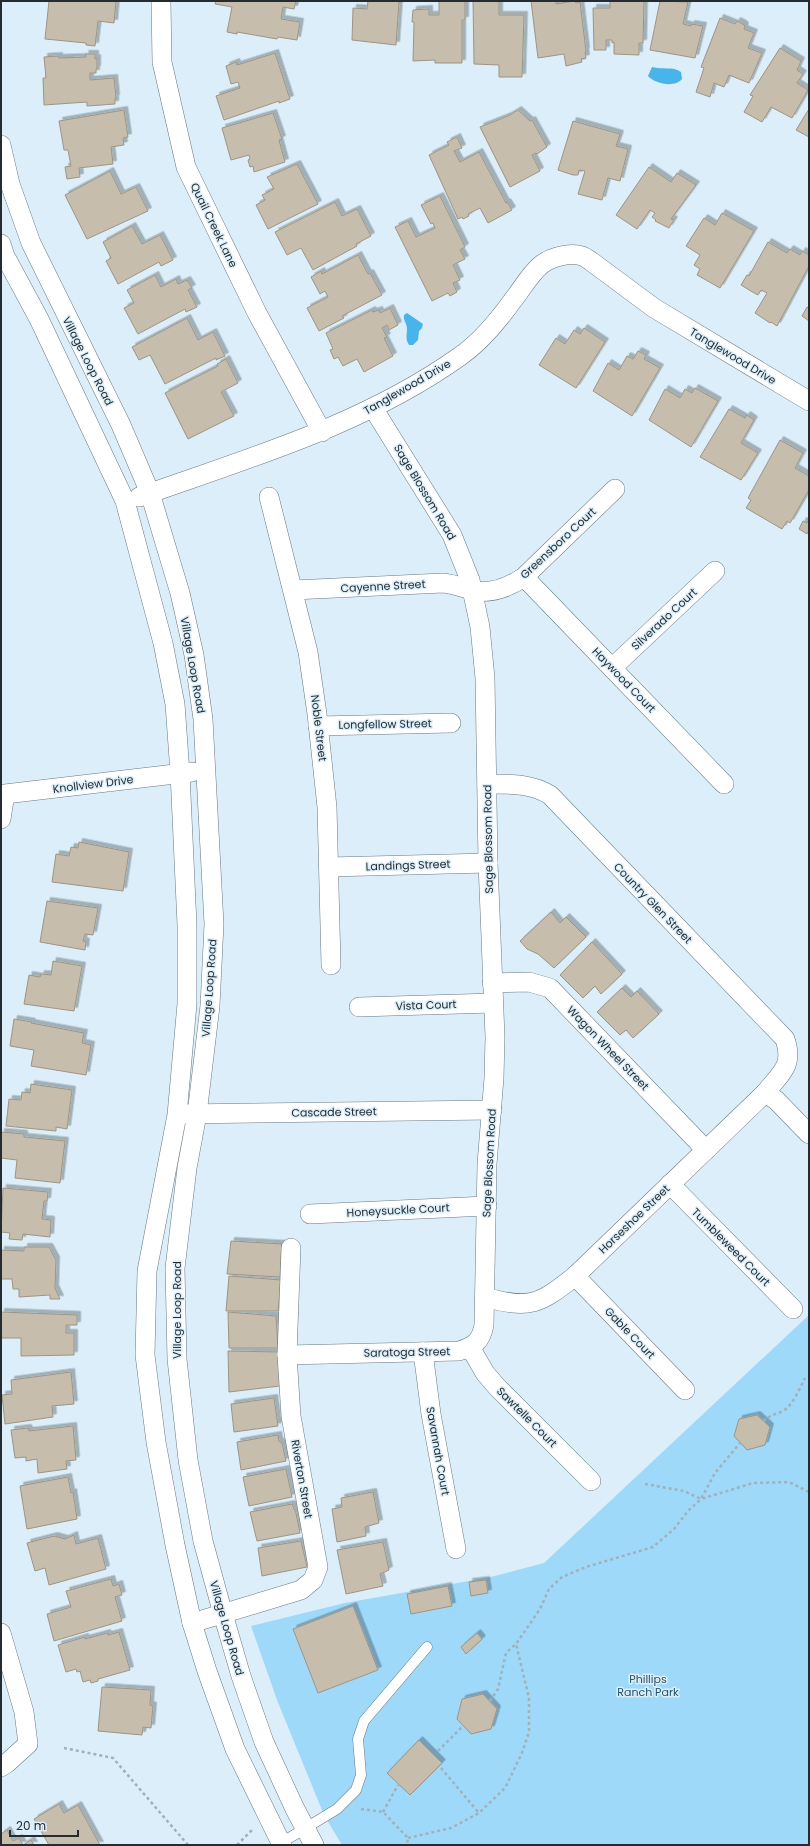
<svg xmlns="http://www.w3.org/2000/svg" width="810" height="1846" font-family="Poppins,sans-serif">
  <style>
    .green { fill: #9fd9fa }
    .water { fill: #48b4e9 }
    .building { fill: #c7bdad; stroke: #9d9485; filter: url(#shadow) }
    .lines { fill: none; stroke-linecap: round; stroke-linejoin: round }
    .service-casing { stroke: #687983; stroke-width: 11 }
    .minor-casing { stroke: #687983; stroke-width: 20 }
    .path { stroke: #a1b0b9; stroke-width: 2.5; stroke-dasharray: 3 3; stroke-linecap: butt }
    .service { stroke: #fff; stroke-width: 10 }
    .minor { stroke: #fff; stroke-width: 19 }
    .labels { text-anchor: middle; stroke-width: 3; stroke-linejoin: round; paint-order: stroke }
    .street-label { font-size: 11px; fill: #252c31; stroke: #dbeef9 }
    .park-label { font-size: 11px; fill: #255167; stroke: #dbeef9 }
  </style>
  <defs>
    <filter id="shadow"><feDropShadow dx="3.5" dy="-3.5" stdDeviation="0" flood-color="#0004"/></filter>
  </defs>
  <rect width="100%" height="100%" fill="#dbeef9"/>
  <path class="green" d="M809,1315v530h-467l-18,-30 -47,-115 -26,-74 94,-23 146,-26 53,-14z"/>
  <g class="water">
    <path d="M652,67c10,3 21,-1 29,5l1,7c-7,9 -27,5 -34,-3z"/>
    <path d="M407,313l16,11 -1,4 -3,3 -1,9 -5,5h-4c-4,-6 -2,-10 -2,-16 0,-6 -4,-8 -3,-14z"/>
  </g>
  <g class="building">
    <path d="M49,1h67l-2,22 -16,-2 -3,25 -9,-1v-2l-41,-4z"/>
    <path d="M216,1h80l-2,8 -11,-2 -2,12 19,3 -3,18 -19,-3 -1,2 -40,-7v2l-10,-2 5,-25 -17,-3z"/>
    <path d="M368,1h33v2l-2,-1 -3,43 -44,-5 1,-32 14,1z"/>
    <path d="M439,1h26v19h-3v43h-27v-3l-22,1 1,-39h-2l1,-12 16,-1v6h10z"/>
    <path d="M473,1h26v14h25l-2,62h-23v-12l-25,-1z"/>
    <path d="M531,1h25v3l18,-3 2,2 4,-1 6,49 -1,1 1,6 -5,1 1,3 -16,4 -2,-12 -26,4z"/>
    <path d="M610,1h34l-1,42h-4v12l-25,-1v-12l-2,1v-3h-6v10h-12l-1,-42h17z"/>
    <path d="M660,1l28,1 -5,22 8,2v-2l12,2 -8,32 -45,-8z"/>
    <path d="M720,18l15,6 2,-3 6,3 2,2 -1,3 10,4 -6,15 14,5 -13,30 -20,-8 -5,12 -10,-4 -4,14 -14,-5 8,-24 -3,-1z"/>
    <path d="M780,48l21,13 -4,9 6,4 -6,9 11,7 -16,28 -21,-11 -9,15 -18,-10 9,-16 -3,-1z"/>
    <path d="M275,53l15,46 -11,4v-2l-55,19 -8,-24 24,-8 -2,-6 -7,2 -5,-18 10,-4 1,3z"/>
    <path d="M85,54h10v5l2,-1v11h-1v4h-6v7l24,-2 2,20h-1v6l-28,2v-4l-43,3 -1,-27h3l-2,-21 15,-1v2l27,-1z"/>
    <path d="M809,109v28l-13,-7z"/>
    <path d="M124,110l4,27 -5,1 1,7 -13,2 2,17 -34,4 1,9 -13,2 -2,-12 6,-1 -3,-16h-4l-5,-29z"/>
    <path d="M518,110l12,11 2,-1 15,27 -10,7 -1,-1 -4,2 8,16 -30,16 -30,-60 28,-11z"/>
    <path d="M273,113l9,26 -3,1 6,22 -31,10 -1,-6 -3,1 -2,-7 2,-1 -1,-4 -18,5 -9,-32z"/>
    <path d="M573,121l47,13 -4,12 12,3 -8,32 -12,-3 -6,22 -24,-6 7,-23 -6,-1 -1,5h-5l-15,-5z"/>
    <path d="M457,137l5,11 -8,3 6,11 19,-10 27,51 1,-1 5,8 -24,13 -8,-15 -12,6 1,2 -6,3 -1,-2 -4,2 -29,-64 20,-10 -2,-3z"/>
    <path d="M297,164l21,40 -50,25 -12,-24 9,-5 -3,-5 12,-6 -7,-12z"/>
    <path d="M649,167l22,15 6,-9 19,12 -25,34 3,1 -5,8 -14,-7 1,-1 -4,-3 3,-4 -5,-3 -13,19 -21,-14z"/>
    <path d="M110,171l11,23 15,-7 12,24 -61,28 -22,-44z"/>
    <path d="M440,196l25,51 -5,3 5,9 -12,6 7,15 -7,3 4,9 -7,4 -2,-3 -16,8 -37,-74 13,-6 8,16 19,-9 -2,-5 -2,1 -10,-19z"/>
    <path d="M335,202l7,14 15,-7 14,27 -15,8 1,2 -44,24 -12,-22 -14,7 -12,-23z"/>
    <path d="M722,213l32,18 -34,57 -23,-13 3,-6 -6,-4 6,-10 -14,-9 18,-28 11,7z"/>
    <path d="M132,226l10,18 18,-9 13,25 -12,6 -2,-4 -41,22 -12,-23 5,-3 -8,-16z"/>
    <path d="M768,242l19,11 3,-4 10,6 2,-4 7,4v11l-32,60 -6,-4 -1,1 -15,-10 12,-20 -6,-3 -3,5 -4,-2 -13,-8 6,-10 2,1z"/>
    <path d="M358,255l10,19 2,-1 12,22 -40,21 2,2 -25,13 -12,-23 21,-11 -3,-6 -5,3 -9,-17 10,-6 1,3z"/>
    <path d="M155,275l6,12 15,-8 2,5 9,-4 5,8 -4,2 9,17 -11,5 -1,-3 -47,25 -14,-26 10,-5 -7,-13z"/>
    <path d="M807,307l2,1v13l-7,-5z"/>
    <path d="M390,308l8,17 -9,5 -2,-5 -5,3 5,9 -3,1 9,18 -29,16 -7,-13 -14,7 -5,-9 -4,2 -4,-9 3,-1 -7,-16 46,-23 1,2 6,-2 1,3z"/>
    <path d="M187,318l11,22 15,-8 12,24 -9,4v-2l-51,26 -15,-29 -11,5 -7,-13z"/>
    <path d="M584,328l21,14 -29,46 -37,-23 17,-27 9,6 9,-14 6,4z"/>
    <path d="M638,351l8,4 -2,4 16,9 -28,48 -39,-25 15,-28 11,7 8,-14 6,3z"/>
    <path d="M226,359l12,24 -17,9 13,24 -46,23 -23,-46 53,-27 -1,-2z"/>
    <path d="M695,388l23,13 -27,46 -42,-27 16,-31 15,9 5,-9 7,4z"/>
    <path d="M729,409l16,9 2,-3 7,5 -13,23 17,10 -17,27 -41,-23z"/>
    <path d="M780,440l23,13 -8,15 14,8v14l-19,33 -3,-2 -5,8 -36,-21 5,-8 -3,-2z"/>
    <path d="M809,519v11l-2,4 -8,-5 4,-8 4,2z"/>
    <path d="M79,842l50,10 -6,39 -71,-9 4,-28 13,2 2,-9 7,1z"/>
    <path d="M47,901l51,7 -5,27 -8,-1 -2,7 3,1 -1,8 -45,-8z"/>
    <path d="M551,912l9,11 6,-6 20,20 -32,31 -16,-14 -11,-5 -7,-8z"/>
    <path d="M592,942l30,32 -21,20 -6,-8 -12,12 -23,-23z"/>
    <path d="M53,961l29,5 -8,45 -50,-7 5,-29 11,2 1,-3 10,1z"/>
    <path d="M622,988l9,9 6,-6 22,23 -26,24 -7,-8 -6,5 -23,-23z"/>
    <path d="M14,1019l18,3 -1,1 53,10 -2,10 9,2 -5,30 -55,-9 3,-16 -24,-4z"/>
    <path d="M31,1084l41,6 -5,39 -11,-2v4l-50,-5 3,-27 12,1 1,-8 8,1z"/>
    <path d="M1,1132l23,2v3l41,4 -5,42 -45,-5 2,-18 -16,-2z"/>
    <path d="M3,1188l45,4 -1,9h-3l-2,18 9,1 -1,17 -27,-3 -1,6 -13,-1 1,-6 -9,-1z"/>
    <path d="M231,1241l51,3 -2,33 -53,-3z"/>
    <path d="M24,1247h25l7,13 -1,28 5,11h-10v-4l-31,2v-8h-6l-1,-10h-11v-29l23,1z"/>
    <path d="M229,1276l52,4 -3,31h-52z"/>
    <path d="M1,1312l76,3v10h-11v8h8v22l-53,1v-18h-20z"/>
    <path d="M228,1312l48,4 2,32h-49z"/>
    <path d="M228,1351l51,1 1,34 -51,6z"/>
    <path d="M71,1372l3,32 -22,2 1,11 -48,7 -3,-29 10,-1 -1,-14z"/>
    <path d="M274,1398l4,28 -44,6 -3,-28z"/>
    <path d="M757,1415l13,12 -5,18 -18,5 -13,-14 5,-17z"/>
    <path d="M73,1426l3,34 -10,1 1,8 -29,4 -1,-14 -11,2v-4l-11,1 -4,-28 17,-2 1,3z"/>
    <path d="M278,1435l1,6 3,2 4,18 -45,9 -4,-28z"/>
    <path d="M286,1469l6,28 -43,9 -6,-29z"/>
    <path d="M68,1477l3,16 2,-1 4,27 -50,10 -7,-43z"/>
    <path d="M373,1492l6,31 -14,4 1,9 -29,6 -5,-33 10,-2 -1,-9z"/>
    <path d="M292,1504l4,9 4,20 -43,8 -7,-29z"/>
    <path d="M74,1535l2,9 22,-6 8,31 -57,16 -4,-17 -10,3 -8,-28 27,-7 11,3z"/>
    <path d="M301,1541l6,26 -45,9 -4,-28z"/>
    <path d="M383,1542l6,28 -9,4 3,12 -37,8 -9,-44z"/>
    <path d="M111,1579l2,7 6,-2 3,11 -7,2 7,24 -68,20 -7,-27 24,-7 -5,-16z"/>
    <path d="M486,1580l2,13 -17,3 -2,-14z"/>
    <path d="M448,1586l4,20 -41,8 -4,-20z"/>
    <path d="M353,1606l25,64 -60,23 -25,-64z"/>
    <path d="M119,1632l11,38 -32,9v2l-7,2 -1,-3 -7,2 -3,-11 -3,1 -1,-3 -10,3 -8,-27 27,-8v2l22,-6 1,2z"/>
    <path d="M477,1633l5,6 -16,15 -5,-7z"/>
    <path d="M102,1687l49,3 -1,15 3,1 -2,22 -8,-1 -1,8 -44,-4z"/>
    <path d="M483,1694l14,15 -6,20 -20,5 -14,-15 5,-20z"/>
    <path d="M419,1740l23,23 -32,32 -23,-22z"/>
    <path d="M59,1804l5,9 14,-8 22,40h-51l-15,-26z"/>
    <path d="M7,1830l6,11 6,-3 4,7 8,-5 3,5h-33v-11z"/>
  </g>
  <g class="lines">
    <g class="service-casing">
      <path id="service" d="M281,1843l56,-34 19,-19 5,-15 -3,-36 6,-18 63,-74"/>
    </g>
    <g class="minor-casing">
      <g id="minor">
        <path d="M161,1l1,61 24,105 71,146 65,119"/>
        <path d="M1,145l9,39 21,59 90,182 29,68 30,100 14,62 9,64 11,205 -4,82 -13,108 -10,54 -12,100 2,91 11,101 15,81 20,73 18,62 23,66 31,67 19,36"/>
        <path d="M1,244l4,12 34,63 86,182 38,142 12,61 5,69 7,152v79l-10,111 -30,156 -2,84 11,87 19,103 17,78 15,48 28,78 47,96"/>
        <path d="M139,497c110,-39 224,-72 320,-140 22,-15 39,-36 54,-57 9,-11 17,-26 28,-35 10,-8 29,-13 41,-9 3,1 7,4 10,6l62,46 155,93"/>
        <path d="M269,497l39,155 9,62 10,93 4,158"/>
        <path d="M524,577l200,207"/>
        <path d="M293,590l150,-7c10,1 18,4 28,7 19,5 38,-3 53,-13l91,-88"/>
        <path d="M612,668l103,-97"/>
        <path d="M318,726l133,-3"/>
        <path d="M487,784c22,0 44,-1 63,11l235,244c9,27 -4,34 -20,54l11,7 33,34"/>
        <path d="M1,819l4,-25 187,-22"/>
        <path d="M329,867l159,-4"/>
        <path d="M492,983l37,-1 21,6 156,162"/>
        <path d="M359,1007l134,-4"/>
        <path d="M184,1114l308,-4"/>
        <path d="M670,1184l123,125"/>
        <path d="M310,1214l177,-8"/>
        <path d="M575,1276l110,114"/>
        <path d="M485,1297c45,13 55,7 90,-21l190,-183"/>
        <path d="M470,1347l15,26 12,14 94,94"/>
        <path d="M423,1352l8,62 25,135"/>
        <path d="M287,1355l172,-4c16,-5 22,-10 25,-26l3,-161 7,-86 1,-41 -7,-174 -3,-185 -5,-51 -10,-47 -18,-45 -79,-127"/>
        <path d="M192,1623l109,-33 12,-10 5,-13 -27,-151 -4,-61 4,-107"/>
        <path d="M1,1633l23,79 4,32 -21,19 -6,4"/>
      </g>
    </g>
    <g class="path">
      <path d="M763,1421c9,-7 12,-6 20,-10 10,-6 17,-23 22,-33"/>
      <path d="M645,1484l39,7 17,8 52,-16 36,-1 20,10"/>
      <path d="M490,1701l8,-12 8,-36 10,-9 24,-35 9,-20 13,-12 24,-10 67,-20 21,-18 14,-18 13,-12 14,-26 25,-30"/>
      <path d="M64,1748l49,10 75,87"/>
      <path d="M438,1751l25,-25"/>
      <path d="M441,1768l38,45"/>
      <path d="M361,1809l22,3 25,26 -1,7"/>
      <path d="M383,1812l15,-27"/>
      <path d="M408,1838l43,-10 28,-15 26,-25 17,-35 7,-21v-34l-13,-54"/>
      <path d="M237,1845l15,-15"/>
    </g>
    <use href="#service" class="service"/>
    <use href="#minor" class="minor"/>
  </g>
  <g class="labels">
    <g class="street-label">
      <text transform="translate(214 225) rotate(64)" y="4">Quail Creek Lane</text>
      <text transform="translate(733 356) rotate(31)" y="4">Tanglewood Drive</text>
      <text transform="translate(88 361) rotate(63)" y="4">Village Loop Road</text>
      <text transform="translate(407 387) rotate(-30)" y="4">Tanglewood Drive</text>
      <text transform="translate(425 492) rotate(59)" y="4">Sage Blossom Road</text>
      <text transform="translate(558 543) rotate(-43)" y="4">Greensboro Court</text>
      <text transform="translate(383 586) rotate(-3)" y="4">Cayenne Street</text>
      <text transform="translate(664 619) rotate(-43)" y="4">Silverado Court</text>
      <text transform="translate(193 665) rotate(80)" y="4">Village Loop Road</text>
      <text transform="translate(624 680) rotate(46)" y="4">Haywood Court</text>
      <text transform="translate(385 724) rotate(-1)" y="4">Longfellow Street</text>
      <text transform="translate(319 728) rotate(83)" y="4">Noble Street</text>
      <text transform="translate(93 784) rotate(-7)" y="4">Knollview Drive</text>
      <text transform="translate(488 839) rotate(-91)" y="4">Sage Blossom Road</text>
      <text transform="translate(408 865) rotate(-2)" y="4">Landings Street</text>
      <text transform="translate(653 903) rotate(46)" y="4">Country Glen Street</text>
      <text transform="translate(209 988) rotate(-86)" y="4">Village Loop Road</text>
      <text transform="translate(426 1005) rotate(-2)" y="4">Vista Court</text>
      <text transform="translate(608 1048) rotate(46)" y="4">Wagon Wheel Street</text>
      <text transform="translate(334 1112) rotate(-1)" y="4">Cascade Street</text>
      <text transform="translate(489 1163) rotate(-87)" y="4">Sage Blossom Road</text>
      <text transform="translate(398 1210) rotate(-3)" y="4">Honeysuckle Court</text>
      <text transform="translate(634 1219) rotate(-44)" y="4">Horseshoe Street</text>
      <text transform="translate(731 1247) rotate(45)" y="4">Tumbleweed Court</text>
      <text transform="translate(177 1310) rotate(-90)" y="4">Village Loop Road</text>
      <text transform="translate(630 1333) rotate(46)" y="4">Gable Court</text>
      <text transform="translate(407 1352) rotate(-1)" y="4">Saratoga Street</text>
      <text transform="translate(527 1417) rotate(45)" y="4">Sawtelle Court</text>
      <text transform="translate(438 1451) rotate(80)" y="4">Savannah Court</text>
      <text transform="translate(302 1479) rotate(80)" y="4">Riverton Street</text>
      <text transform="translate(227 1628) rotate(74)" y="4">Village Loop Road</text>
    </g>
    <g class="park-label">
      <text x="648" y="1683">Phillips<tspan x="648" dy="13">Ranch Park</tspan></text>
    </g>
  </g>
  <rect width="810" height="1846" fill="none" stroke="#252c31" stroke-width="4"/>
  <path d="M10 1830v6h68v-6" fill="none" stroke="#252c31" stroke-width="2"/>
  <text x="16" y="1830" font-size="12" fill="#252c31" stroke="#dbeef9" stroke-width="3" paint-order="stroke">20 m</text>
</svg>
